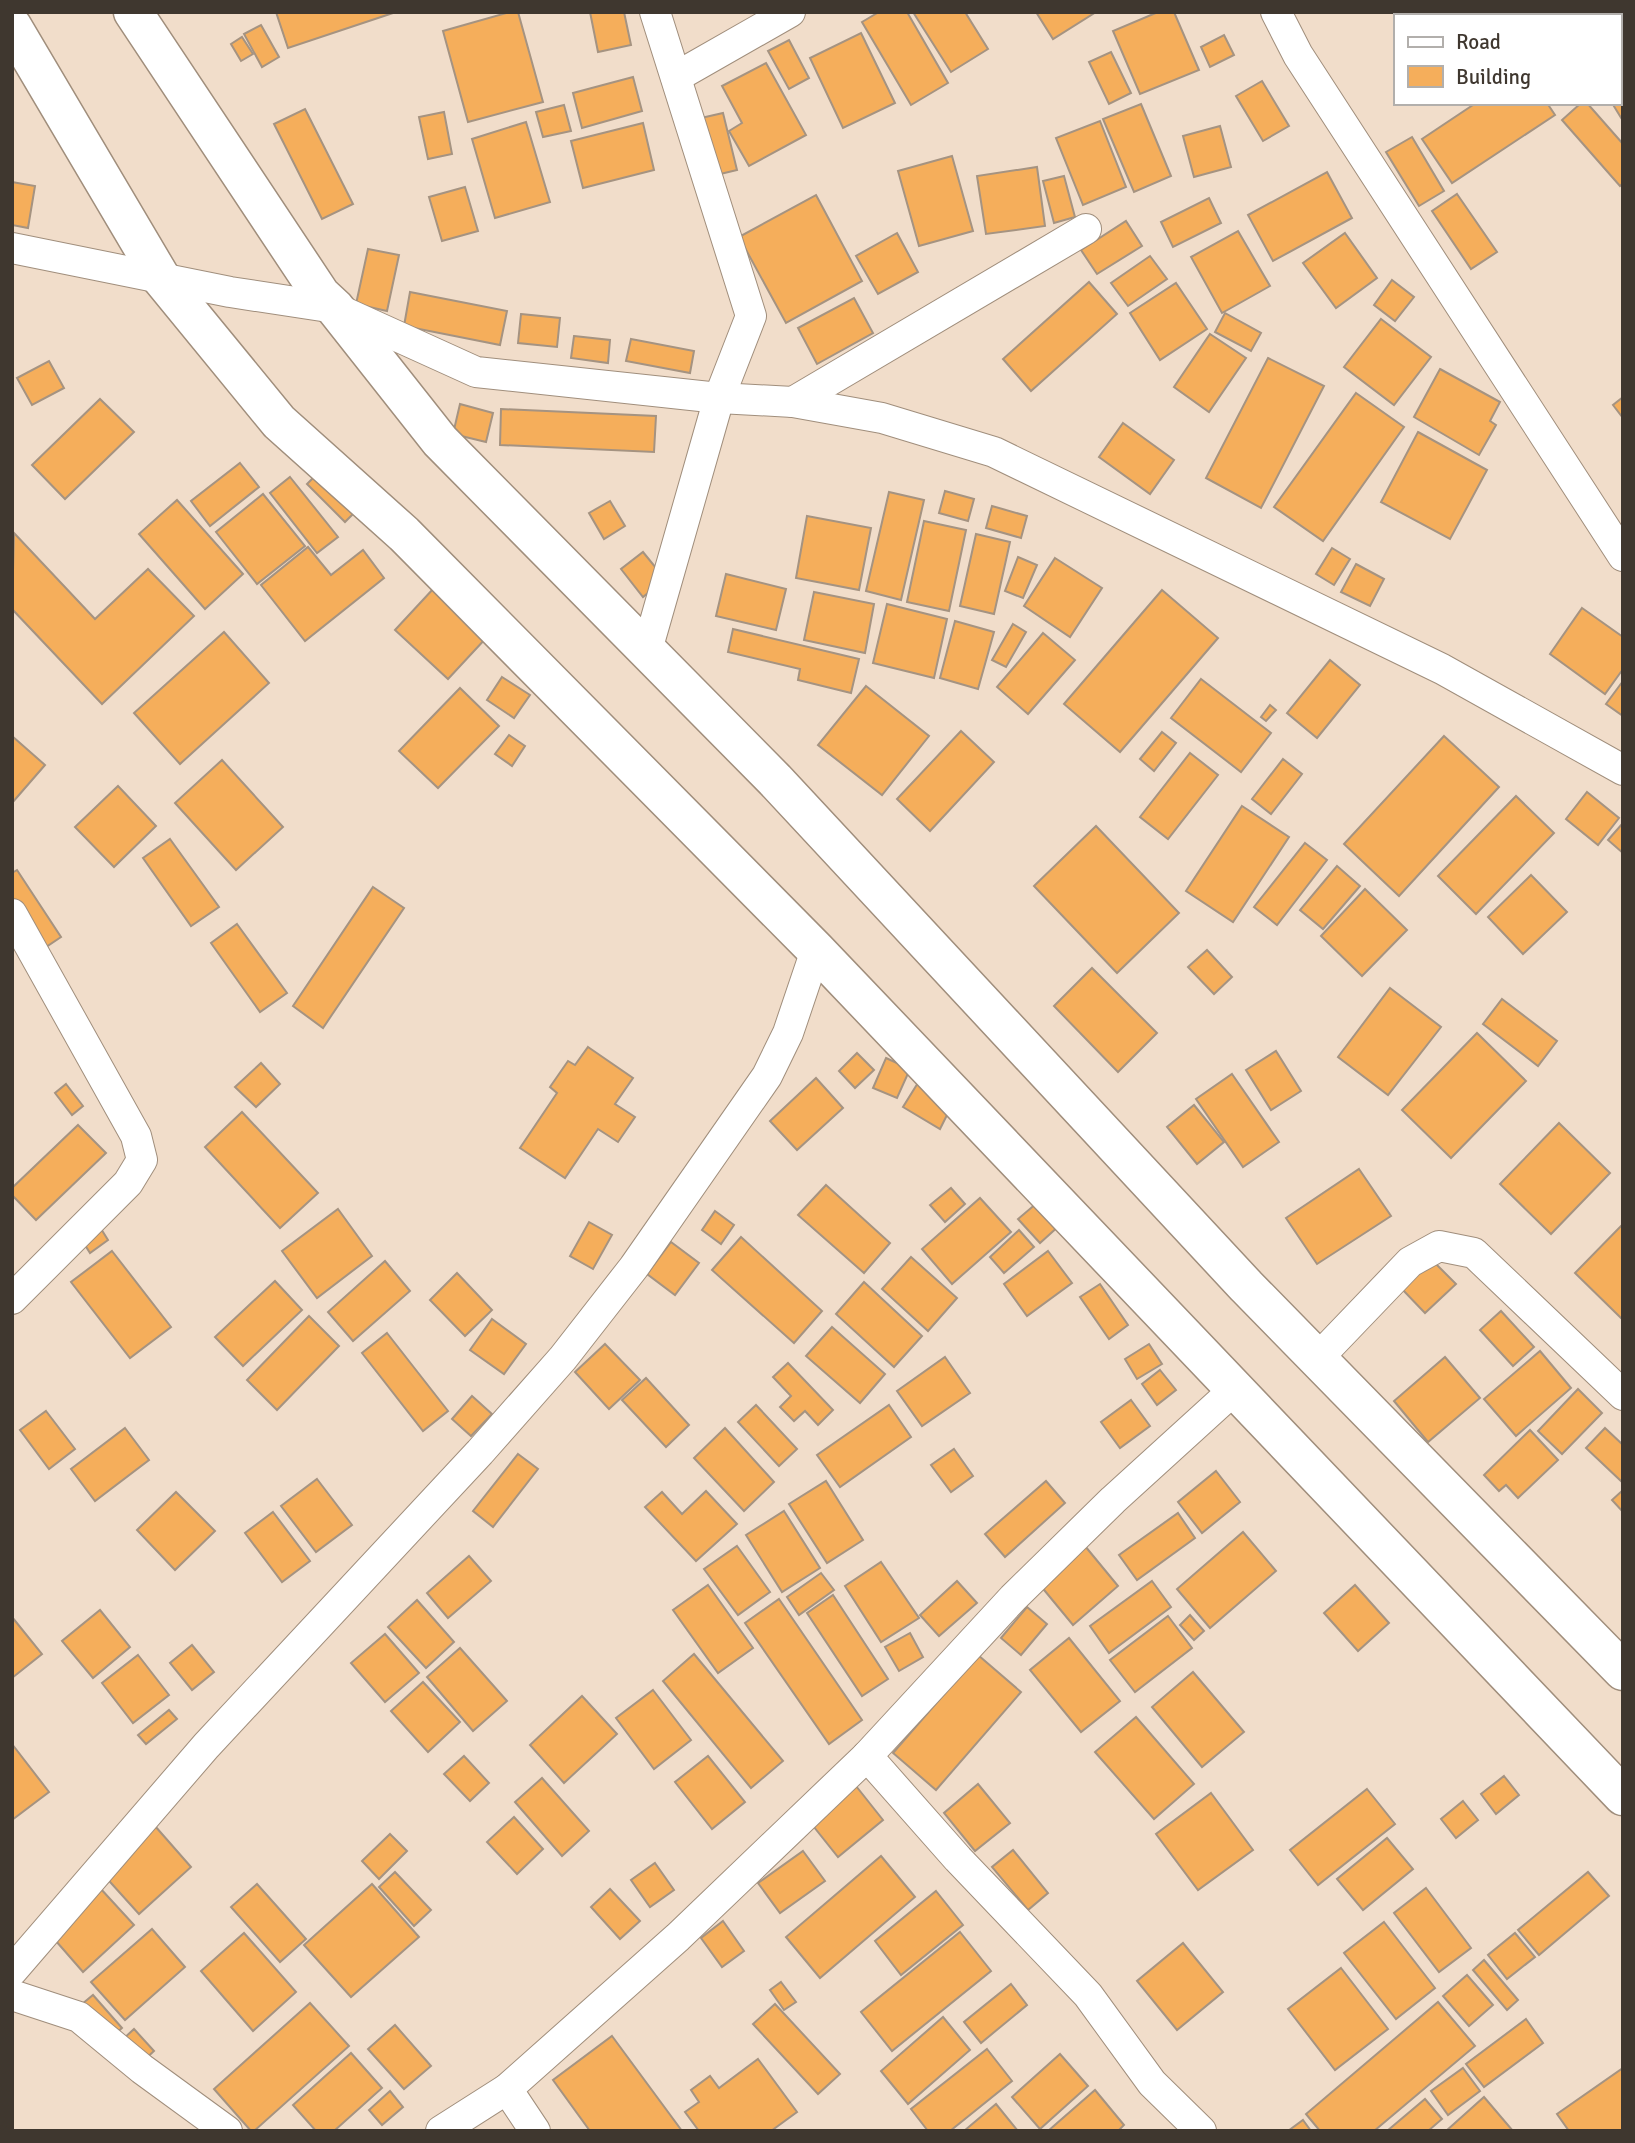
<svg xmlns="http://www.w3.org/2000/svg" width="1635" height="2143" font-family="Signika,sans-serif">
  <style>
    .building { fill: #f5ae5b; stroke: #a59381; stroke-width: 2 }
    .lines { fill: none; stroke-linecap: round; stroke-linejoin: round }
    .minor-casing { stroke: #a08e7c; stroke-width: 32 }
    .tertiary-casing { stroke: #a08e7c; stroke-width: 41 }
    .minor { stroke: #fff; stroke-width: 30 }
    .tertiary { stroke: #fff; stroke-width: 38 }
  </style>
  <rect width="100%" height="100%" fill="#f1ddca"/>
  <g class="building">
    <path d="M276,12h120l-108,36z"/>
    <path d="M510,12h8l25,90 -75,20 -25,-91z"/>
    <path d="M590,12h34l7,33 -33,7z"/>
    <path d="M879,12h28l41,71 -37,22 -49,-83z"/>
    <path d="M913,12h52l23,37 -37,23z"/>
    <path d="M1036,12h60l-43,27z"/>
    <path d="M1158,12h16l25,58 -59,24 -27,-63z"/>
    <path d="M1549,12h68l1,4h-67z"/>
    <path d="M261,25l18,32 -17,10 -18,-33z"/>
    <path d="M1619,32l4,6v30l-4,2z"/>
    <path d="M861,33l34,70 -52,25 -33,-70z"/>
    <path d="M1224,35l10,20 -24,12 -9,-20z"/>
    <path d="M242,37l11,17 -12,7 -10,-17z"/>
    <path d="M789,40l20,38 -20,11 -21,-38z"/>
    <path d="M1111,52l20,41 -22,11 -20,-42z"/>
    <path d="M766,63l40,72 -57,31 -20,-35 13,-8 -20,-37z"/>
    <path d="M633,77l9,34 -60,17 -9,-35z"/>
    <path d="M1623,78v43l-11,-18h7v-23z"/>
    <path d="M1262,81l27,45 -26,15 -27,-45z"/>
    <path d="M1476,103h71l8,12 -103,68 -30,-44z"/>
    <path d="M1581,103h6l36,41v39l-3,3 -58,-66z"/>
    <path d="M1141,104l30,72 -37,16 -31,-73z"/>
    <path d="M564,105l7,26 -28,6 -7,-25z"/>
    <path d="M305,109l48,95 -31,15 -48,-95z"/>
    <path d="M444,112l8,42 -24,5 -9,-42z"/>
    <path d="M723,113l14,57 -21,5 -15,-57z"/>
    <path d="M1100,121l26,66 -43,18 -27,-67z"/>
    <path d="M526,122l24,80 -55,16 -23,-79z"/>
    <path d="M643,123l11,47 -71,18 -12,-47z"/>
    <path d="M1220,126l11,41 -37,10 -11,-41z"/>
    <path d="M1412,137l32,54 -25,15 -33,-54z"/>
    <path d="M952,156l21,75 -54,15 -21,-75z"/>
    <path d="M1037,167l8,59 -59,8 -9,-58z"/>
    <path d="M1327,172l25,46 -79,43 -25,-46z"/>
    <path d="M1064,176l11,41 -21,6 -11,-42z"/>
    <path d="M12,182l23,4 -7,42 -16,-3z"/>
    <path d="M465,187l13,44 -36,10 -13,-44z"/>
    <path d="M1457,194l40,58 -26,17 -39,-58z"/>
    <path d="M816,195l46,86 -76,42 -47,-86z"/>
    <path d="M1209,198l12,25 -48,24 -12,-25z"/>
    <path d="M1126,221l16,25 -45,28 -16,-24z"/>
    <path d="M1238,231l32,55 -48,27 -31,-56z"/>
    <path d="M897,233l21,39 -40,22 -22,-38z"/>
    <path d="M1345,233l32,45 -41,30 -33,-45z"/>
    <path d="M368,249l31,6 -12,56 -31,-7z"/>
    <path d="M1150,256l17,23 -39,27 -17,-23z"/>
    <path d="M1392,280l22,17 -19,24 -21,-16z"/>
    <path d="M1089,282l28,32 -86,77 -28,-32z"/>
    <path d="M1176,283l31,46 -47,31 -30,-47z"/>
    <path d="M410,292l97,19 -7,34 -96,-19z"/>
    <path d="M854,298l19,35 -56,31 -19,-36z"/>
    <path d="M1225,313l36,20 -10,18 -36,-19z"/>
    <path d="M521,314l39,4 -3,29 -39,-4z"/>
    <path d="M1381,319l50,38 -37,48 -50,-38z"/>
    <path d="M1210,334l36,24 -37,54 -35,-25z"/>
    <path d="M574,336l36,4 -2,23 -37,-5z"/>
    <path d="M631,339l63,12 -4,22 -64,-12z"/>
    <path d="M1268,358l56,28 -63,122 -55,-30z"/>
    <path d="M49,361l15,27 -32,17 -15,-27z"/>
    <path d="M1440,369l60,33 -10,19 6,4 -17,30 -65,-38z"/>
    <path d="M1356,393l48,34 -81,114 -49,-34z"/>
    <path d="M1623,397v21l-10,-13z"/>
    <path d="M100,399l34,33 -69,67 -33,-34z"/>
    <path d="M460,404l33,9 -7,29 -33,-8z"/>
    <path d="M501,409l155,7 -2,36 -154,-7z"/>
    <path d="M1123,423l51,37 -24,34 -51,-37z"/>
    <path d="M1418,432l69,38 -37,69 -69,-37z"/>
    <path d="M240,463l19,24 -49,39 -19,-25z"/>
    <path d="M321,470l37,39 -13,13 -38,-38z"/>
    <path d="M290,477l48,60 -21,16 -47,-60z"/>
    <path d="M945,491l29,8 -6,22 -29,-8z"/>
    <path d="M889,492l35,8 -23,100 -35,-9z"/>
    <path d="M263,494l42,52 -48,38 -41,-52z"/>
    <path d="M177,500l66,74 -38,35 -66,-75z"/>
    <path d="M610,501l15,25 -21,13 -15,-26z"/>
    <path d="M992,506l35,10 -6,22 -35,-10z"/>
    <path d="M807,516l64,12 -12,62 -63,-12z"/>
    <path d="M924,521l42,9 -17,81 -42,-9z"/>
    <path d="M14,533l81,86 53,-50 46,47 -92,88 -90,-95z"/>
    <path d="M976,534l34,8 -16,72 -34,-8z"/>
    <path d="M308,547l23,28 32,-25 21,28 -79,63 -44,-56z"/>
    <path d="M1332,548l18,11 -16,26 -18,-11z"/>
    <path d="M643,552l22,27 -22,18 -22,-28z"/>
    <path d="M1018,557l19,8 -14,33 -18,-7z"/>
    <path d="M1055,558l47,30 -32,49 -46,-31z"/>
    <path d="M1356,564l28,15 -14,27 -29,-14z"/>
    <path d="M726,574l60,15 -10,41 -60,-14z"/>
    <path d="M434,588l53,49 -39,42 -53,-49z"/>
    <path d="M1162,590l56,48 -98,114 -56,-48z"/>
    <path d="M814,592l60,12 -9,49 -61,-13z"/>
    <path d="M887,604l60,15 -13,59 -61,-15z"/>
    <path d="M1582,608l41,29v32l-18,25 -55,-40z"/>
    <path d="M955,621l39,11 -16,57 -38,-11z"/>
    <path d="M1013,624l13,8 -20,35 -14,-7z"/>
    <path d="M733,629l126,30 -8,34 -53,-13 2,-11 -72,-17z"/>
    <path d="M224,632l45,51 -89,81 -46,-51z"/>
    <path d="M1043,633l32,27 -47,54 -31,-27z"/>
    <path d="M1330,660l30,25 -43,53 -30,-25z"/>
    <path d="M502,677l28,18 -16,23 -27,-18z"/>
    <path d="M1201,679l70,54 -30,39 -70,-54z"/>
    <path d="M1623,681v35l-17,-12z"/>
    <path d="M866,686l63,50 -47,59 -64,-50z"/>
    <path d="M460,688l39,38 -61,62 -39,-37z"/>
    <path d="M1270,705l6,5 -10,11 -5,-4z"/>
    <path d="M961,731l33,31 -64,69 -33,-32z"/>
    <path d="M1162,732l14,11 -22,28 -14,-12z"/>
    <path d="M509,735l16,11 -13,20 -17,-12z"/>
    <path d="M12,736l33,29 -33,38z"/>
    <path d="M1444,736l55,51 -100,109 -55,-52z"/>
    <path d="M1190,753l28,22 -50,64 -28,-22z"/>
    <path d="M1283,759l19,15 -31,40 -19,-15z"/>
    <path d="M222,760l61,67 -47,43 -61,-67z"/>
    <path d="M118,786l38,40 -42,41 -39,-40z"/>
    <path d="M1587,792l32,26 -21,27 -32,-26z"/>
    <path d="M1516,796l38,37 -78,81 -38,-38z"/>
    <path d="M1242,806l47,31 -56,85 -47,-31z"/>
    <path d="M1623,823v30l-15,-13z"/>
    <path d="M1096,826l83,87 -62,60 -83,-87z"/>
    <path d="M170,839l49,68 -28,19 -48,-68z"/>
    <path d="M1305,843l22,17 -50,65 -23,-18z"/>
    <path d="M1337,866l23,20 -37,43 -23,-19z"/>
    <path d="M17,870l44,67 -18,12 -31,-48v-28z"/>
    <path d="M1531,875l36,37 -44,42 -35,-37z"/>
    <path d="M373,887l31,21 -81,120 -30,-22z"/>
    <path d="M1365,889l42,41 -45,46 -41,-40z"/>
    <path d="M237,924l50,69 -27,19 -49,-69z"/>
    <path d="M1207,950l25,27 -18,17 -26,-27z"/>
    <path d="M1092,968l65,65 -39,39 -64,-66z"/>
    <path d="M1390,988l51,39 -53,68 -50,-38z"/>
    <path d="M1502,999l55,42 -19,25 -55,-42z"/>
    <path d="M1477,1033l49,48 -75,77 -49,-48z"/>
    <path d="M588,1047l45,31 -18,26 20,13 -17,25 -20,-13 -33,49 -45,-30 37,-55 -7,-6 18,-26 7,4z"/>
    <path d="M1276,1051l25,40 -30,19 -25,-40z"/>
    <path d="M857,1053l17,17 -19,18 -16,-17z"/>
    <path d="M886,1058l24,11 -13,29 -24,-10z"/>
    <path d="M261,1063l19,21 -24,23 -21,-20z"/>
    <path d="M1232,1074l47,68 -36,25 -47,-68z"/>
    <path d="M816,1078l27,30 -46,42 -27,-29z"/>
    <path d="M921,1078l32,25 -13,26 -37,-22z"/>
    <path d="M66,1084l17,22 -11,9 -17,-22z"/>
    <path d="M1194,1105l30,37 -27,22 -30,-37z"/>
    <path d="M242,1112l76,81 -38,35 -75,-81z"/>
    <path d="M1559,1123l51,50 -59,61 -51,-50z"/>
    <path d="M78,1125l28,28 -70,67 -24,-25v-7z"/>
    <path d="M1359,1169l32,47 -74,48 -31,-46z"/>
    <path d="M826,1185l64,58 -26,30 -66,-58z"/>
    <path d="M951,1188l14,16 -20,18 -15,-17z"/>
    <path d="M980,1198l31,34 -59,52 -30,-35z"/>
    <path d="M1038,1202l22,23 -20,18 -22,-24z"/>
    <path d="M338,1209l34,47 -55,42 -35,-47z"/>
    <path d="M715,1211l19,14 -13,19 -19,-14z"/>
    <path d="M589,1222l23,13 -19,34 -23,-13z"/>
    <path d="M98,1224l10,16 -18,13 -10,-16z"/>
    <path d="M1623,1224v93l-2,1 -46,-45z"/>
    <path d="M1019,1230l15,17 -30,26 -14,-16z"/>
    <path d="M741,1237l81,74 -28,32 -82,-73z"/>
    <path d="M671,1242l28,21 -24,32 -28,-21z"/>
    <path d="M112,1251l59,76 -41,31 -59,-76z"/>
    <path d="M1048,1251l24,32 -45,33 -23,-32z"/>
    <path d="M911,1257l46,41 -29,33 -46,-42z"/>
    <path d="M1431,1259l25,25 -31,29 -24,-25z"/>
    <path d="M385,1261l25,30 -57,50 -25,-29z"/>
    <path d="M457,1273l35,37 -27,26 -35,-36z"/>
    <path d="M275,1281l27,29 -59,56 -28,-29z"/>
    <path d="M864,1282l58,54 -28,31 -58,-53z"/>
    <path d="M1100,1284l28,41 -19,14 -29,-42z"/>
    <path d="M1501,1311l33,36 -21,19 -33,-36z"/>
    <path d="M309,1316l30,30 -62,64 -30,-30z"/>
    <path d="M492,1319l34,25 -22,30 -34,-24z"/>
    <path d="M832,1327l53,47 -25,29 -54,-47z"/>
    <path d="M387,1333l61,78 -25,20 -61,-78z"/>
    <path d="M605,1344l35,36 -31,29 -34,-37z"/>
    <path d="M1149,1344l13,20 -25,15 -12,-20z"/>
    <path d="M1540,1351l31,37 -55,48 -32,-37z"/>
    <path d="M945,1357l25,36 -48,33 -25,-35z"/>
    <path d="M1445,1357l35,41 -52,44 -34,-41z"/>
    <path d="M788,1363l45,47 -15,15 -13,-14 -11,10 -14,-14 11,-11 -18,-19z"/>
    <path d="M1160,1370l16,20 -19,15 -15,-21z"/>
    <path d="M646,1378l43,47 -23,22 -44,-47z"/>
    <path d="M1578,1389l24,24 -40,41 -24,-23z"/>
    <path d="M472,1396l20,18 -21,22 -19,-17z"/>
    <path d="M1131,1400l19,26 -30,22 -19,-26z"/>
    <path d="M756,1405l41,44 -18,17 -41,-44z"/>
    <path d="M889,1405l22,32 -71,50 -23,-32z"/>
    <path d="M46,1411l29,38 -26,20 -29,-39z"/>
    <path d="M125,1428l24,32 -54,41 -24,-32z"/>
    <path d="M725,1428l49,54 -30,29 -50,-53z"/>
    <path d="M1605,1428l18,17v34l-2,2 -35,-33z"/>
    <path d="M1530,1430l28,30 -40,38 -12,-13 -7,6 -15,-16z"/>
    <path d="M954,1449l19,27 -22,16 -20,-27z"/>
    <path d="M518,1454l20,15 -45,58 -20,-16z"/>
    <path d="M1216,1471l24,31 -38,31 -24,-31z"/>
    <path d="M317,1479l35,46 -36,27 -35,-46z"/>
    <path d="M826,1481l37,59 -36,23 -38,-59z"/>
    <path d="M1046,1481l19,22 -60,54 -20,-23z"/>
    <path d="M1623,1490v22l-11,-12z"/>
    <path d="M706,1491l31,33 -41,37 -51,-54 17,-15 20,22z"/>
    <path d="M176,1492l39,39 -40,39 -38,-40z"/>
    <path d="M784,1511l36,57 -38,24 -36,-57z"/>
    <path d="M273,1512l37,49 -28,21 -37,-49z"/>
    <path d="M1178,1513l17,25 -58,42 -18,-25z"/>
    <path d="M1243,1532l33,39 -66,57 -33,-39z"/>
    <path d="M737,1546l33,46 -32,23 -34,-46z"/>
    <path d="M1085,1546l33,40 -45,39 -33,-40z"/>
    <path d="M469,1556l22,25 -43,37 -21,-25z"/>
    <path d="M881,1562l38,56 -38,24 -36,-56z"/>
    <path d="M821,1573l13,17 -35,25 -12,-18z"/>
    <path d="M957,1581l20,22 -38,33 -19,-21z"/>
    <path d="M1152,1581l19,26 -62,46 -19,-27z"/>
    <path d="M708,1585l45,63 -35,25 -45,-63z"/>
    <path d="M1355,1585l34,38 -31,28 -34,-38z"/>
    <path d="M833,1595l55,84 -26,17 -55,-83z"/>
    <path d="M779,1599l83,121 -33,24 -84,-121z"/>
    <path d="M417,1600l37,42 -28,26 -38,-41z"/>
    <path d="M1027,1607l20,17 -26,31 -20,-17z"/>
    <path d="M100,1610l30,37 -37,31 -31,-37z"/>
    <path d="M1190,1615l14,16 -10,9 -14,-15z"/>
    <path d="M1168,1616l24,32 -57,44 -25,-32z"/>
    <path d="M12,1617l30,37 -30,24z"/>
    <path d="M910,1633l13,24 -24,14 -14,-24z"/>
    <path d="M385,1634l34,39 -34,29 -34,-39z"/>
    <path d="M1069,1638l51,63 -39,31 -51,-62z"/>
    <path d="M192,1645l22,27 -22,18 -22,-27z"/>
    <path d="M460,1648l47,53 -34,30 -46,-54z"/>
    <path d="M694,1654l89,107 -32,27 -88,-107z"/>
    <path d="M138,1655l31,40 -36,28 -31,-40z"/>
    <path d="M978,1655l43,37 -85,98 -43,-37z"/>
    <path d="M1193,1672l51,60 -42,35 -50,-60z"/>
    <path d="M423,1682l37,40 -32,30 -37,-41z"/>
    <path d="M653,1690l38,50 -37,29 -38,-51z"/>
    <path d="M582,1696l35,38 -53,49 -34,-38z"/>
    <path d="M169,1710l8,9 -31,25 -8,-9z"/>
    <path d="M1136,1717l58,67 -40,35 -59,-67z"/>
    <path d="M12,1744l37,48 -37,28z"/>
    <path d="M464,1756l25,27 -19,18 -26,-27z"/>
    <path d="M708,1756l37,46 -33,27 -37,-47z"/>
    <path d="M1504,1776l15,19 -23,19 -15,-20z"/>
    <path d="M542,1778l47,53 -27,25 -47,-54z"/>
    <path d="M978,1784l32,39 -35,28 -31,-38z"/>
    <path d="M856,1786l27,34 -45,37 -28,-35z"/>
    <path d="M1367,1789l28,35 -77,61 -28,-35z"/>
    <path d="M1211,1793l42,57 -55,40 -42,-56z"/>
    <path d="M1463,1801l15,19 -22,18 -15,-19z"/>
    <path d="M514,1817l29,32 -26,25 -30,-32z"/>
    <path d="M155,1826l36,41 -52,47 -37,-41z"/>
    <path d="M390,1834l17,17 -28,28 -17,-18z"/>
    <path d="M1387,1838l26,31 -50,41 -26,-31z"/>
    <path d="M1013,1850l35,43 -20,17 -36,-43z"/>
    <path d="M803,1851l22,30 -45,32 -22,-30z"/>
    <path d="M881,1856l34,41 -95,81 -34,-41z"/>
    <path d="M655,1863l19,27 -24,17 -19,-27z"/>
    <path d="M395,1872l36,38 -17,16 -35,-39z"/>
    <path d="M1588,1872l21,24 -70,59 -21,-25z"/>
    <path d="M257,1884l49,55 -26,23 -49,-55z"/>
    <path d="M372,1884l47,53 -68,60 -47,-52z"/>
    <path d="M100,1888l34,37 -51,47 -34,-39z"/>
    <path d="M1426,1888l45,60 -32,24 -45,-59z"/>
    <path d="M610,1889l30,32 -20,18 -29,-32z"/>
    <path d="M936,1891l27,34 -62,50 -26,-34z"/>
    <path d="M723,1921l21,30 -22,16 -21,-29z"/>
    <path d="M1384,1922l51,66 -39,31 -52,-66z"/>
    <path d="M152,1929l33,38 -60,53 -34,-38z"/>
    <path d="M960,1932l31,39 -99,80 -31,-39z"/>
    <path d="M244,1933l52,59 -43,39 -52,-60z"/>
    <path d="M1515,1933l20,24 -28,22 -19,-24z"/>
    <path d="M1183,1943l40,49 -46,38 -40,-49z"/>
    <path d="M1484,1960l34,40 -11,10 -34,-40z"/>
    <path d="M1341,1968l47,61 -53,41 -47,-61z"/>
    <path d="M1467,1975l26,30 -24,21 -26,-30z"/>
    <path d="M781,1982l15,20 -12,8 -14,-20z"/>
    <path d="M1011,1984l16,21 -46,38 -17,-21z"/>
    <path d="M93,1995l29,33 -10,9 -30,-33z"/>
    <path d="M1438,2002l37,44 -101,85h-54l-14,-17z"/>
    <path d="M310,2003l39,43 -95,85h-3l-37,-42z"/>
    <path d="M775,2004l65,70 -22,20 -65,-70z"/>
    <path d="M943,2017l27,33 -62,54 -27,-33z"/>
    <path d="M1526,2019l17,24 -59,44 -18,-23z"/>
    <path d="M395,2025l36,41 -27,23 -36,-40z"/>
    <path d="M134,2029l20,22 -13,12 -20,-22z"/>
    <path d="M612,2036l70,95h-92l-37,-51z"/>
    <path d="M987,2049l25,32 -62,50h-22l-17,-22z"/>
    <path d="M351,2053l31,35 -48,43h-18l-23,-26z"/>
    <path d="M1060,2054l28,32 -48,43 -28,-32z"/>
    <path d="M758,2059l39,53 -26,19h-72l-14,-19 14,-10 -8,-12 19,-14 9,12z"/>
    <path d="M1463,2068l17,23 -32,24 -17,-24z"/>
    <path d="M1623,2068v63h-54l-12,-17z"/>
    <path d="M1095,2090l29,35 -6,6h-70z"/>
    <path d="M390,2091l13,16 -21,18 -13,-15z"/>
    <path d="M1484,2097l29,34h-67z"/>
    <path d="M1425,2099l17,20 -14,12h-41z"/>
    <path d="M996,2104l22,27h-54z"/>
    <path d="M1303,2120l8,11h-23z"/>
  </g>
  <g class="lines">
    <g class="minor-casing">
      <g id="minor">
        <path d="M1276,12l22,43 325,501"/>
        <path d="M676,77l114,-65"/>
        <path d="M12,248l218,44 105,16 141,64 243,26 74,4 89,16 112,34 448,217 181,101"/>
        <path d="M793,402l293,-173"/>
        <path d="M647,650l72,-252 32,-82 -96,-304"/>
        <path d="M12,914l124,222 6,24 -14,23 -116,116"/>
        <path d="M1317,1359l93,-97 29,-16 35,7 149,142"/>
        <path d="M867,1756l91,103 130,136 64,88 49,48"/>
        <path d="M12,1971l194,-225 274,-294 83,-94 71,-91 133,-191 21,-43 28,-83"/>
        <path d="M12,1995l67,22 63,52 85,62"/>
        <path d="M507,2089l28,42"/>
        <path d="M441,2131l66,-42 171,-152 189,-181 146,-158 100,-98 122,-111"/>
      </g>
    </g>
    <g class="tertiary-casing">
      <g id="tertiary">
        <path d="M133,12l188,283 14,13 105,133 335,339 471,506 377,385"/>
        <path d="M12,26l149,252 118,144 125,112 412,416 807,846"/>
      </g>
    </g>
    <use href="#minor" class="minor"/>
    <use href="#tertiary" class="tertiary"/>
  </g>
  <rect width="1635" height="2143" fill="none" stroke="#3f372f" stroke-width="28"/>
  <rect x="1394" y="14" width="228" height="91" fill="#ffffff" stroke="#b2afac" stroke-width="2"/>
  <rect x="1408" y="37" width="35" height="10" fill="#ffffff" stroke="#b2afac" stroke-width="2"/>
  <text x="1456" y="49" font-size="21" fill="#3f372f">Road</text>
  <rect x="1408" y="66" width="35" height="21" fill="#f5ae5b" stroke="#b2afac" stroke-width="2"/>
  <text x="1456" y="84" font-size="21" fill="#3f372f">Building</text>
</svg>
